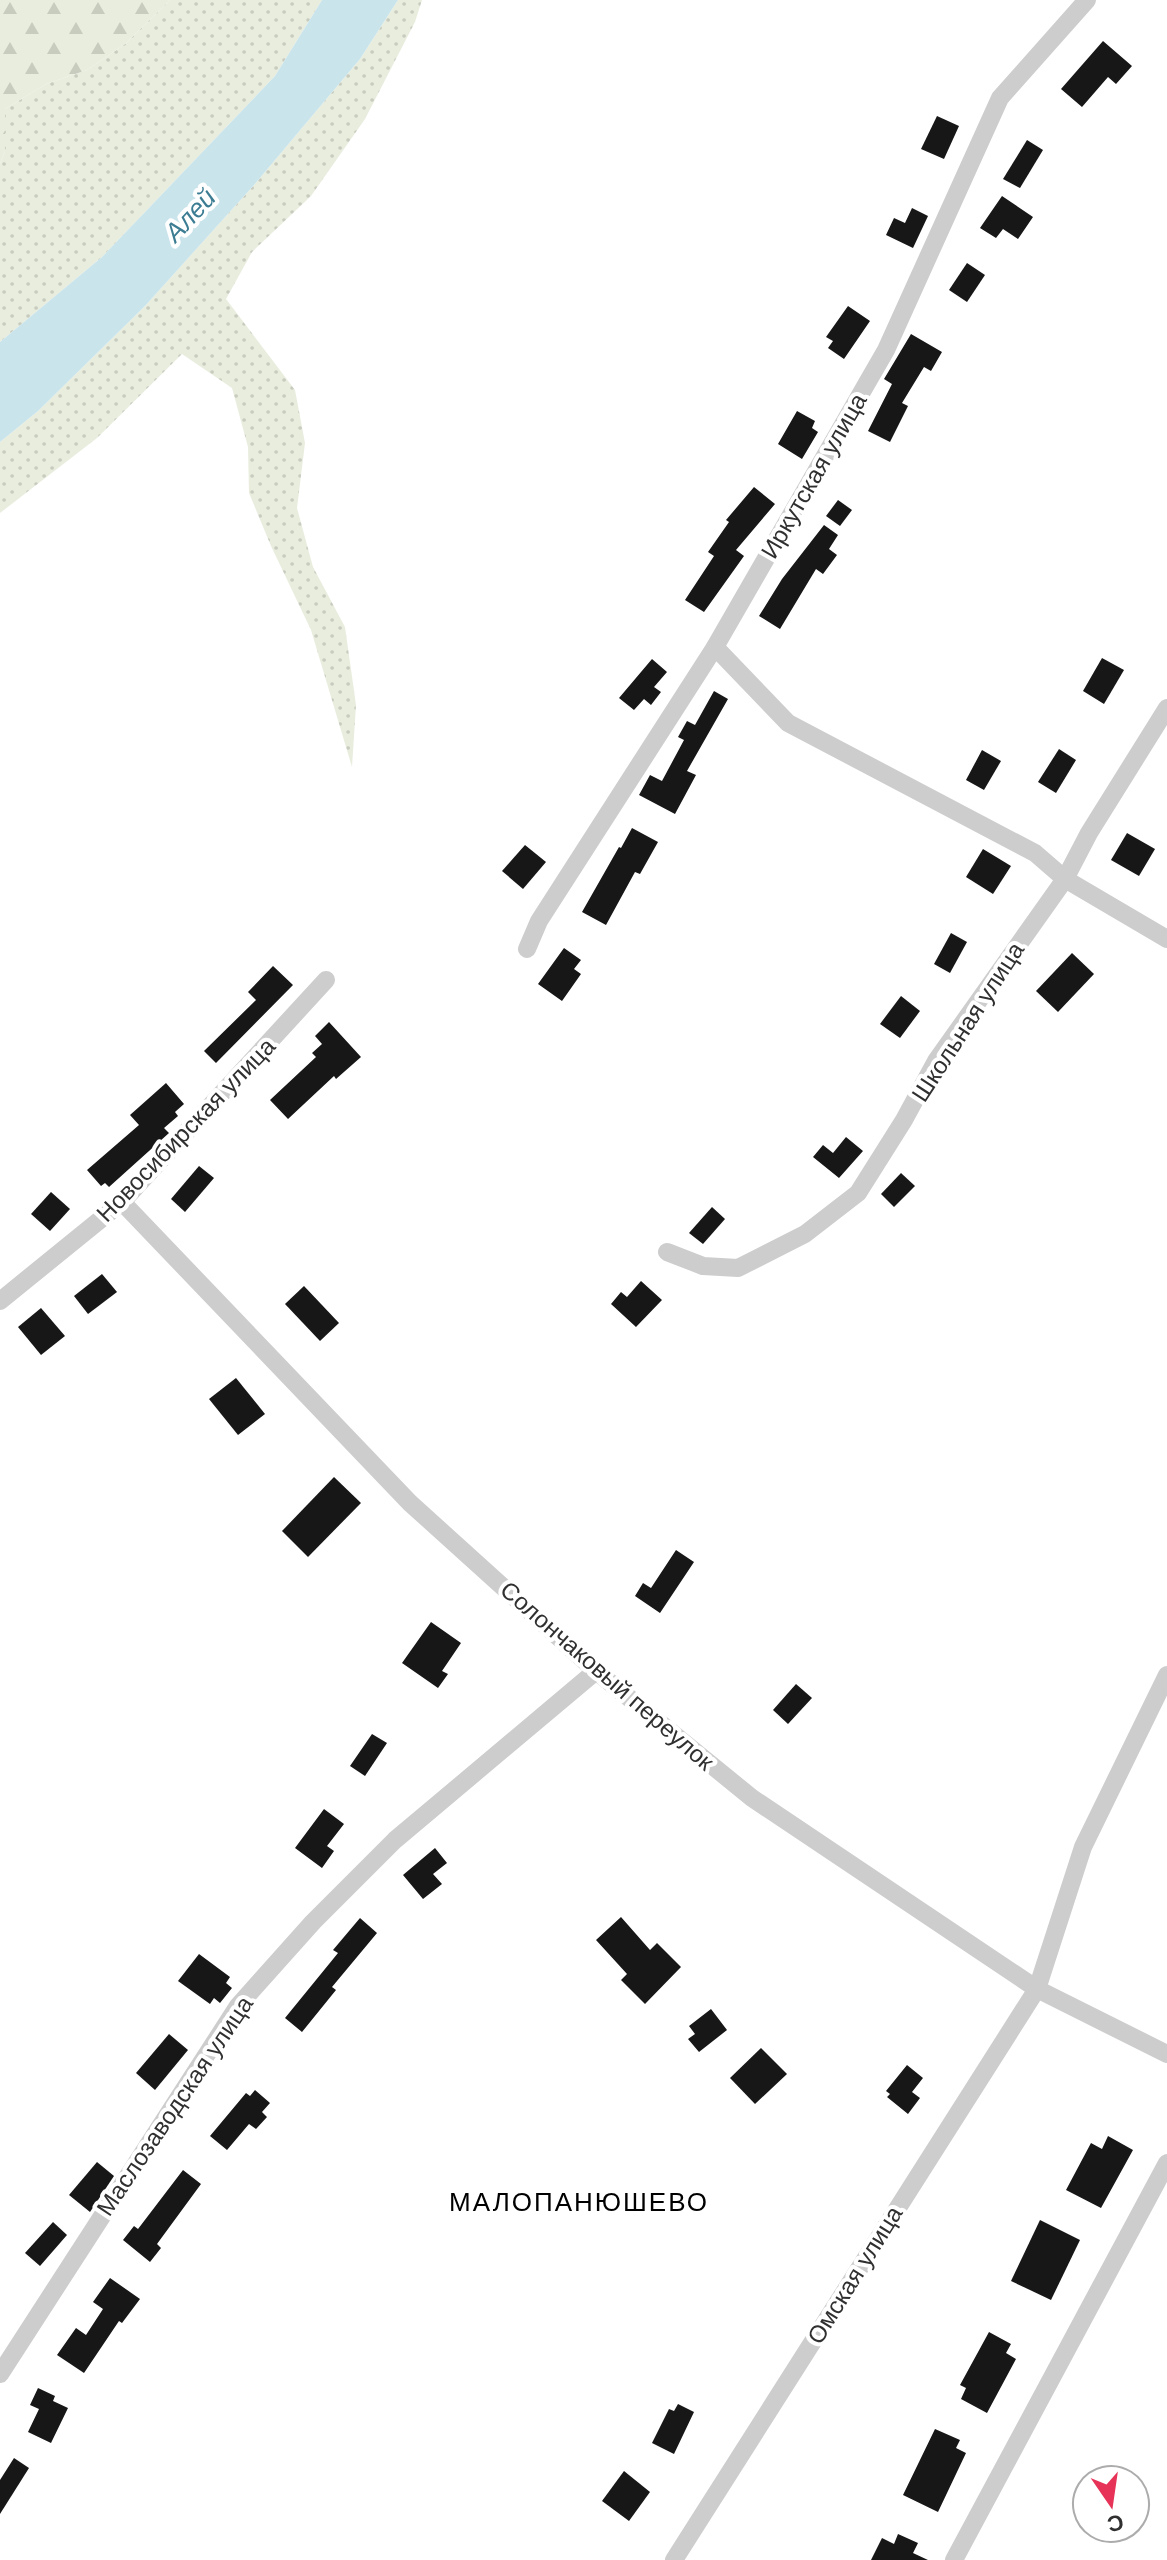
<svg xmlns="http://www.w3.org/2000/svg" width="1167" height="2560" font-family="Helvetica,sans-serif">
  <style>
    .grass { fill: url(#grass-dots) }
    .forest { fill: url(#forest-firs) }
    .water { fill: #cae4ec }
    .building { fill: #171717 }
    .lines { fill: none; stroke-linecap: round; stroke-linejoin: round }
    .street { stroke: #cdcdcd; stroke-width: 18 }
    .labels { text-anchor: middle; stroke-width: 8; stroke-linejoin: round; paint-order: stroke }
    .street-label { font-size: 24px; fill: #303030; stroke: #fff }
    .water-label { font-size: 26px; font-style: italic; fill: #3d7d93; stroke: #fff }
    .neighbourhood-label { font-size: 26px; letter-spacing: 2px; fill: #000; stroke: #fff }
  </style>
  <defs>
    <pattern id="grass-dots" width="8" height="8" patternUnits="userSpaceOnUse" patternTransform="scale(2)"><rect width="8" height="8" fill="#e8edde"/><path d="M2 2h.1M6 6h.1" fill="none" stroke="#c7ccbf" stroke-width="1.8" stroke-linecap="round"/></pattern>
    <pattern id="forest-firs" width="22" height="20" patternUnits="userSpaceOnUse" patternTransform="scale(2)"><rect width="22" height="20" fill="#e8edde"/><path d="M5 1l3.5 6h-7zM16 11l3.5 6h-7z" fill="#c7ccbf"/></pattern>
  </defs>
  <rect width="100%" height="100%" fill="#fff"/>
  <g class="grass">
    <path d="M170,0h152l-47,76 -173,181 -102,85v-178l5,-13v-42l41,-25 41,-14 38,-26z"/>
    <path d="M398,0h24l-7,22 -50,97 -54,77 -59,56 -26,47 69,91 10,53 -8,65 16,59 32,60 11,78 -4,62 -41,-137 -40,-84 -22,-53 -1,-46 -16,-59 -50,-34 -85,84 -97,75v-71l38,-31 107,-105 109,-121 106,-126z"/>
  </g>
  <path class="forest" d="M0,0h170l-45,44 -38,26 -41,14 -41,25v42l-5,13z"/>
  <path class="water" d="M322,0h76l-38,59 -106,126 -109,121 -107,105 -38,31v-100l102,-85 173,-181z"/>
  <g class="building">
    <path d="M1103,41l29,25 -16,18 -8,-7 -26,30 -21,-18z"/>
    <path d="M937,116l22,10 -15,33 -23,-10z"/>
    <path d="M1027,140l16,10 -23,38 -17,-9z"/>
    <path d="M1002,196l31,21 -15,22 -15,-10 -7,9 -16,-10z"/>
    <path d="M912,208l16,8 -15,32 -27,-13 8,-17 11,5z"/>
    <path d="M967,263l18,12 -18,27 -18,-12z"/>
    <path d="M848,306l22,15 -26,38 -16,-11 5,-7 -7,-4z"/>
    <path d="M911,334l31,18 -11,19 -7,-4 -22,36 6,3 -18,36 -22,-11 24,-47 -8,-5z"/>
    <path d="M797,411l18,10 -3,7 6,4 -16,27 -24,-15z"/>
    <path d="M754,487l21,17 -39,46 8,6 -40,56 -19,-12 29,-44 -6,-4 21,-30 -3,-2z"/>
    <path d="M838,500l14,10 -12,16 -14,-10z"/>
    <path d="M824,525l14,10 -9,14 8,6 -14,19 -7,-5 -36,60 -21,-13 23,-37z"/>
    <path d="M1102,658l22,12 -20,34 -21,-13z"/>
    <path d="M652,659l15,13 -13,15 7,5 -10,13 -7,-6 -10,11 -15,-12z"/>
    <path d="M714,691l14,8 -41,72 9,4 -21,39 -36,-19 11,-20 12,6 22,-41 -6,-3 9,-16 8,4z"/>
    <path d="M1059,749l17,11 -20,33 -18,-11z"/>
    <path d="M982,750l19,11 -17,29 -18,-10z"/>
    <path d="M632,828l26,14 -18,32 -5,-2 -29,53 -24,-13 37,-65 2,1z"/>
    <path d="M1127,833l28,16 -16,27 -28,-16z"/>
    <path d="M525,845l21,17 -23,27 -21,-18z"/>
    <path d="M983,849l28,17 -18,28 -27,-17z"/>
    <path d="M951,933l16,9 -17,31 -16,-9z"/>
    <path d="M564,948l17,12 -7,9 7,5 -19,27 -24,-17z"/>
    <path d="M1072,953l22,21 -36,38 -22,-21z"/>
    <path d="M273,966l20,19 -77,78 -12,-12 52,-51 -8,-8z"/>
    <path d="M901,996l19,15 -20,27 -20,-14z"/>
    <path d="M329,1022l32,35 -25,22 -2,-3 -46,43 -18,-19 46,-43 -4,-4 10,-9 -7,-8z"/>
    <path d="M166,1083l18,21 -9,8 3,4 -14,12 5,5 -60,54 -4,-4 -4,3 -14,-16 52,-45 -9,-10z"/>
    <path d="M846,1137l17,14 -24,27 -26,-21 10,-12 10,8z"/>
    <path d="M199,1166l15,12 -29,34 -14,-13z"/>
    <path d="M901,1173l14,13 -21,21 -13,-13z"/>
    <path d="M51,1192l19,17 -20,22 -19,-17z"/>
    <path d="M712,1207l13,12 -22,25 -14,-11z"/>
    <path d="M102,1274l15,18 -29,22 -14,-18z"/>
    <path d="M641,1281l21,19 -26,27 -25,-23 10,-12 6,5z"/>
    <path d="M304,1286l35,37 -19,18 -35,-37z"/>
    <path d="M41,1308l24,28 -24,19 -23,-28z"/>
    <path d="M236,1378l29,36 -27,21 -29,-36z"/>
    <path d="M334,1477l27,26 -53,54 -26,-26z"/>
    <path d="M676,1550l18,12 -34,51 -25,-17 8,-13 8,5z"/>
    <path d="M431,1622l30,21 -19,28 6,3 -10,14 -36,-25z"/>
    <path d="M796,1684l16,14 -24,26 -15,-14z"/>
    <path d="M372,1734l15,9 -22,33 -15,-10z"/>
    <path d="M324,1809l20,15 -17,22 7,5 -12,17 -27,-20z"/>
    <path d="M435,1848l12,15 -14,11 9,10 -19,15 -20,-24z"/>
    <path d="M621,1917l29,33 7,-7 24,24 -36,37 -24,-24 6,-6 -31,-34z"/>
    <path d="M360,1918l17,15 -45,54 4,3 -34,42 -17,-14 53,-65 -5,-3z"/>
    <path d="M199,1954l31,23 -4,6 6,5 -12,15 -6,-5 -4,6 -32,-23z"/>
    <path d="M711,2009l16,21 -28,22 -11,-13 7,-5 -6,-8z"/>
    <path d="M169,2034l19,16 -33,40 -19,-17z"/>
    <path d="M761,2048l26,26 -32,30 -25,-26z"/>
    <path d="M907,2065l16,13 -11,14 8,6 -12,16 -21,-17 3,-3 -4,-3z"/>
    <path d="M255,2090l15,13 -8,9 5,5 -11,12 -7,-5 -22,26 -17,-14 36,-43 4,3z"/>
    <path d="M1108,2136l25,14 -32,58 -35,-18 25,-47 11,6z"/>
    <path d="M97,2162l17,14 -24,36 -21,-17z"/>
    <path d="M183,2170l18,14 -44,60 4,4 -11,14 -27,-22 11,-14 4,3z"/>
    <path d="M1040,2220l40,20 -29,60 -40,-19z"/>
    <path d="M53,2222l14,13 -27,31 -15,-13z"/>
    <path d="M110,2278l30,21 -18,24 -3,-2 -35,52 -27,-18 19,-27 10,7 17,-26 -10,-7z"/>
    <path d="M989,2332l22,12 -5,9 10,6 -29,54 -26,-14 5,-11 -6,-3z"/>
    <path d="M38,2388l17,8 -2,5 15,7 -17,35 -23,-11 11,-23 -9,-4z"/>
    <path d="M678,2404l16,8 -20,42 -22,-11 17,-34 5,2z"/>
    <path d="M935,2429l25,11 -4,8 10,5 -28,59 -35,-17z"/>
    <path d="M14,2458l15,10 -29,46v-34z"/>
    <path d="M624,2471l26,21 -21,29 -27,-20z"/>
    <path d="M898,2534l20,9 -5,10 15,7h-57l11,-22 12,6z"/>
  </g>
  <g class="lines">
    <g class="street">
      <path d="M715,647l73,76 247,130 30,26 102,60"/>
      <path d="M527,949l12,-28 176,-274 171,-297 114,-252 87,-98"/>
      <path d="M122,1202l288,301 186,168 156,127 285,191 130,65"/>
      <path d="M667,1252l36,14 35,2 67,-34 53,-41 46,-73 32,-59 129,-182 24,-46 78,-125"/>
      <path d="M0,1301l122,-99 204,-222"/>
      <path d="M0,2374l238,-368 75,-84 82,-82 201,-169"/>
      <path d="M674,2560l363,-571 46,-142 84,-172"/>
      <path d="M954,2560l213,-397"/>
    </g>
  </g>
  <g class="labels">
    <g class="street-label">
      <text transform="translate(814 476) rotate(-60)" y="8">Иркутская улица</text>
      <text transform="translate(968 1022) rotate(-57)" y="8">Школьная улица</text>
      <text transform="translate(186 1130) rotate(-46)" y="8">Новосибирская улица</text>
      <text transform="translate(607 1676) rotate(41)" y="8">Солончаковый переулок</text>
      <text transform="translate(175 2106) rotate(-56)" y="8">Маслозаводская улица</text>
      <text transform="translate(855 2275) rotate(-58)" y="8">Омская улица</text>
    </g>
    <g class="water-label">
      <text transform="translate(190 215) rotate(-47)" y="9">Алей</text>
    </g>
    <g class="neighbourhood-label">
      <text x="579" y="2211">МАЛОПАНЮШЕВО</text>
    </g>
  </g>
  <g transform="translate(1111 2504) rotate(167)"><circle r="38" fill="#ffffff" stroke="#acacac" stroke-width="2"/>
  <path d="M0-6L14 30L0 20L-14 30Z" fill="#e63357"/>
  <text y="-12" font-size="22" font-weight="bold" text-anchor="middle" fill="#303030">С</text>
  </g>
</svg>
